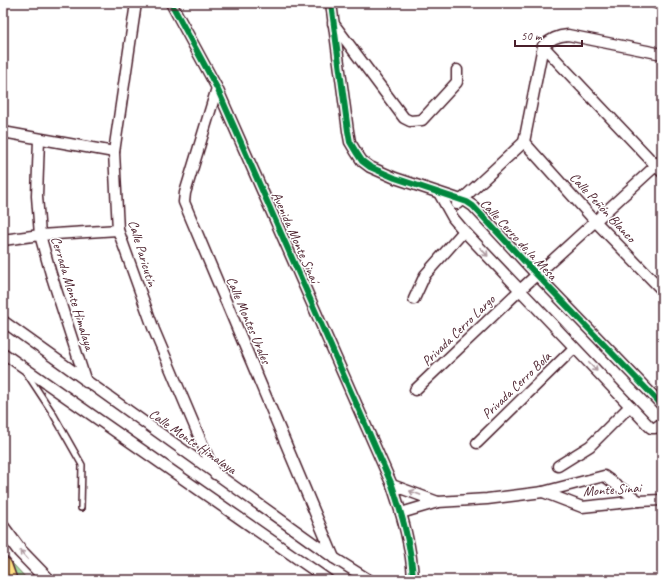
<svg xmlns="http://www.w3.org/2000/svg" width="665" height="583" font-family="Caveat,sans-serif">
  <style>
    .green { fill: #a2db9f; stroke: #767d65 }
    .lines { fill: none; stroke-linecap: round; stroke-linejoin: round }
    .service-casing { stroke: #4a1f2b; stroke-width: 8 }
    .minor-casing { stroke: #4a1f2b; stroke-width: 13 }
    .tertiary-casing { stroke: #4a1f2b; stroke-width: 16 }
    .trunk-casing { stroke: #4a1f2b; stroke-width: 20 }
    .service { stroke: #fff; stroke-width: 5 }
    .minor { stroke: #fff; stroke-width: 10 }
    .tertiary { stroke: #fff; stroke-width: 13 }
    .trunk { stroke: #fedf80; stroke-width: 17 }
    .cycleway-casing { stroke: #fff; stroke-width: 8 }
    .cycleway { stroke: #00873e; stroke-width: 6 }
    .oneway { stroke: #ae9aa0 }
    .labels { text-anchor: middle; stroke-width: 3; stroke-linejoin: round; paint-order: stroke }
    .street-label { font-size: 14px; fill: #4a1f2b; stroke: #fff }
  </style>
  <rect width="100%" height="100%" fill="#fff"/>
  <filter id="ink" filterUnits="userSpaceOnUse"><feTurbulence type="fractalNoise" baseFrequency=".025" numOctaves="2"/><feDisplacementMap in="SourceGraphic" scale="8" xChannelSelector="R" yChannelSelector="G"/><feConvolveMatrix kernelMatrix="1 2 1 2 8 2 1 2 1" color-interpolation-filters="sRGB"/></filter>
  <g filter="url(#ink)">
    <path class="green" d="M10,561l18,19h-11z"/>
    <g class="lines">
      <g class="service-casing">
        <path id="service" d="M25,371l27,41 30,53 -1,43"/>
      </g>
      <g class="minor-casing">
        <g id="minor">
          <path d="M136,3l-22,149 4,78 36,100 61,144"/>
          <path d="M171,3l46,85 175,397c10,30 20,63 21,95"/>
          <path d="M331,3l17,128 2,11 6,10 6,9 8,6 25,11 72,24 6,4 64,69 125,130"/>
          <path d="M656,3l6,1"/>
          <path d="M333,23l71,95 6,3 12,-1 35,-38v-12"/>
          <path d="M543,46l119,126"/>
          <path d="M217,88l-32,105 -1,9 150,356"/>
          <path d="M3,132l111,20"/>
          <path d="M39,139l-2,57 3,39 11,39 35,108"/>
          <path d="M524,142l71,79 67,69"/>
          <path d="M439,193l14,25 11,13 184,194 3,3h4l7,-5"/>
          <path d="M457,204l67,-62 19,-96c8,-7 14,-10 25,-11l94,19"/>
          <path d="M3,240l37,-5 78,-5"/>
          <path d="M414,299l11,-24 39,-44"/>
          <path d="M3,321l331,237 35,22"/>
          <path d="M3,353l325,227"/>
          <path d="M415,390l105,-100 142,-130"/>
          <path d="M477,443l97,-95"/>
          <path d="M558,466l32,-20 40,-40"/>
          <path d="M392,485l46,17"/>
          <path d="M543,492l39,15 57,-6 23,-1"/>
          <path d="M401,513l37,-11 49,-3 56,-7 61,-16 35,25"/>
        </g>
      </g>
      <g class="tertiary-casing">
        <path id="tertiary" d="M3,528l17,23 28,29"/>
      </g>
      <g class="trunk-casing">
        <path id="trunk" d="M3,566l5,14"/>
      </g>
      <use href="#service" class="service"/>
      <use href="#minor" class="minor"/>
      <use href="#tertiary" class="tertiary"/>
      <use href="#trunk" class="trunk"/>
      <g class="cycleway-casing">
        <g id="cycleway">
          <path d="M171,3l46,85 175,397c10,30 20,63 21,95"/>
          <path d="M331,3l17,128 2,11 6,10 6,9 8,6 25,11 72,24 6,4 64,69 125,130"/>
        </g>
      </g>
      <use href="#cycleway" class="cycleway"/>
    </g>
    <defs><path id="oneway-shaft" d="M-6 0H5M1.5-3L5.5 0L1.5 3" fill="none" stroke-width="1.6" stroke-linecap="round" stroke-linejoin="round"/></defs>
    <g class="oneway">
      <use href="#oneway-shaft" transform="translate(484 252) rotate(47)"/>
      <use href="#oneway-shaft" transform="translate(593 367) rotate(46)"/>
      <use href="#oneway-shaft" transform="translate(415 493) rotate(-160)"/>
      <use href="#oneway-shaft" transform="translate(24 555) rotate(-132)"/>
    </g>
  </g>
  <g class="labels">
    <g class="street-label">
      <text transform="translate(603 207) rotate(47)" y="5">Calle Peñón Blanco</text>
      <text transform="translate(296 237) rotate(66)" y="5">Avenida Monte Sinaí</text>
      <text transform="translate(519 239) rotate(47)" y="5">Calle Cerro de la Mesa</text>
      <text transform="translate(143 253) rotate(73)" y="5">Calle Paricutín</text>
      <text transform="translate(73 293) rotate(73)" y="5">Cerrada Monte Himalaya</text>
      <text transform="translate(249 320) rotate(67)" y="5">Calle Montes Urales</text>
      <text transform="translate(458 330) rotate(-44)" y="5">Privada Cerro Largo</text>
      <text transform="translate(516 385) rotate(-44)" y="5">Privada Cerro Bola</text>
      <text transform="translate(193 441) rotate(35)" y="5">Calle Monte Himalaya</text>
      <text transform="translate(612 489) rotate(-4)" y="5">Monte Sinai</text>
    </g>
  </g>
  <rect width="665" height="583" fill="none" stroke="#fff" stroke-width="16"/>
  <rect x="8" y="8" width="649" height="567" fill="none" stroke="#4a1f2b" stroke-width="1.5" filter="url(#ink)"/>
  <path d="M515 40v6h67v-6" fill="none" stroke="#4a1f2b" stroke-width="2"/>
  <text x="521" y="40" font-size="12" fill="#4a1f2b" stroke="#ffffff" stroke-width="3" paint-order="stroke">50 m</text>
</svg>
